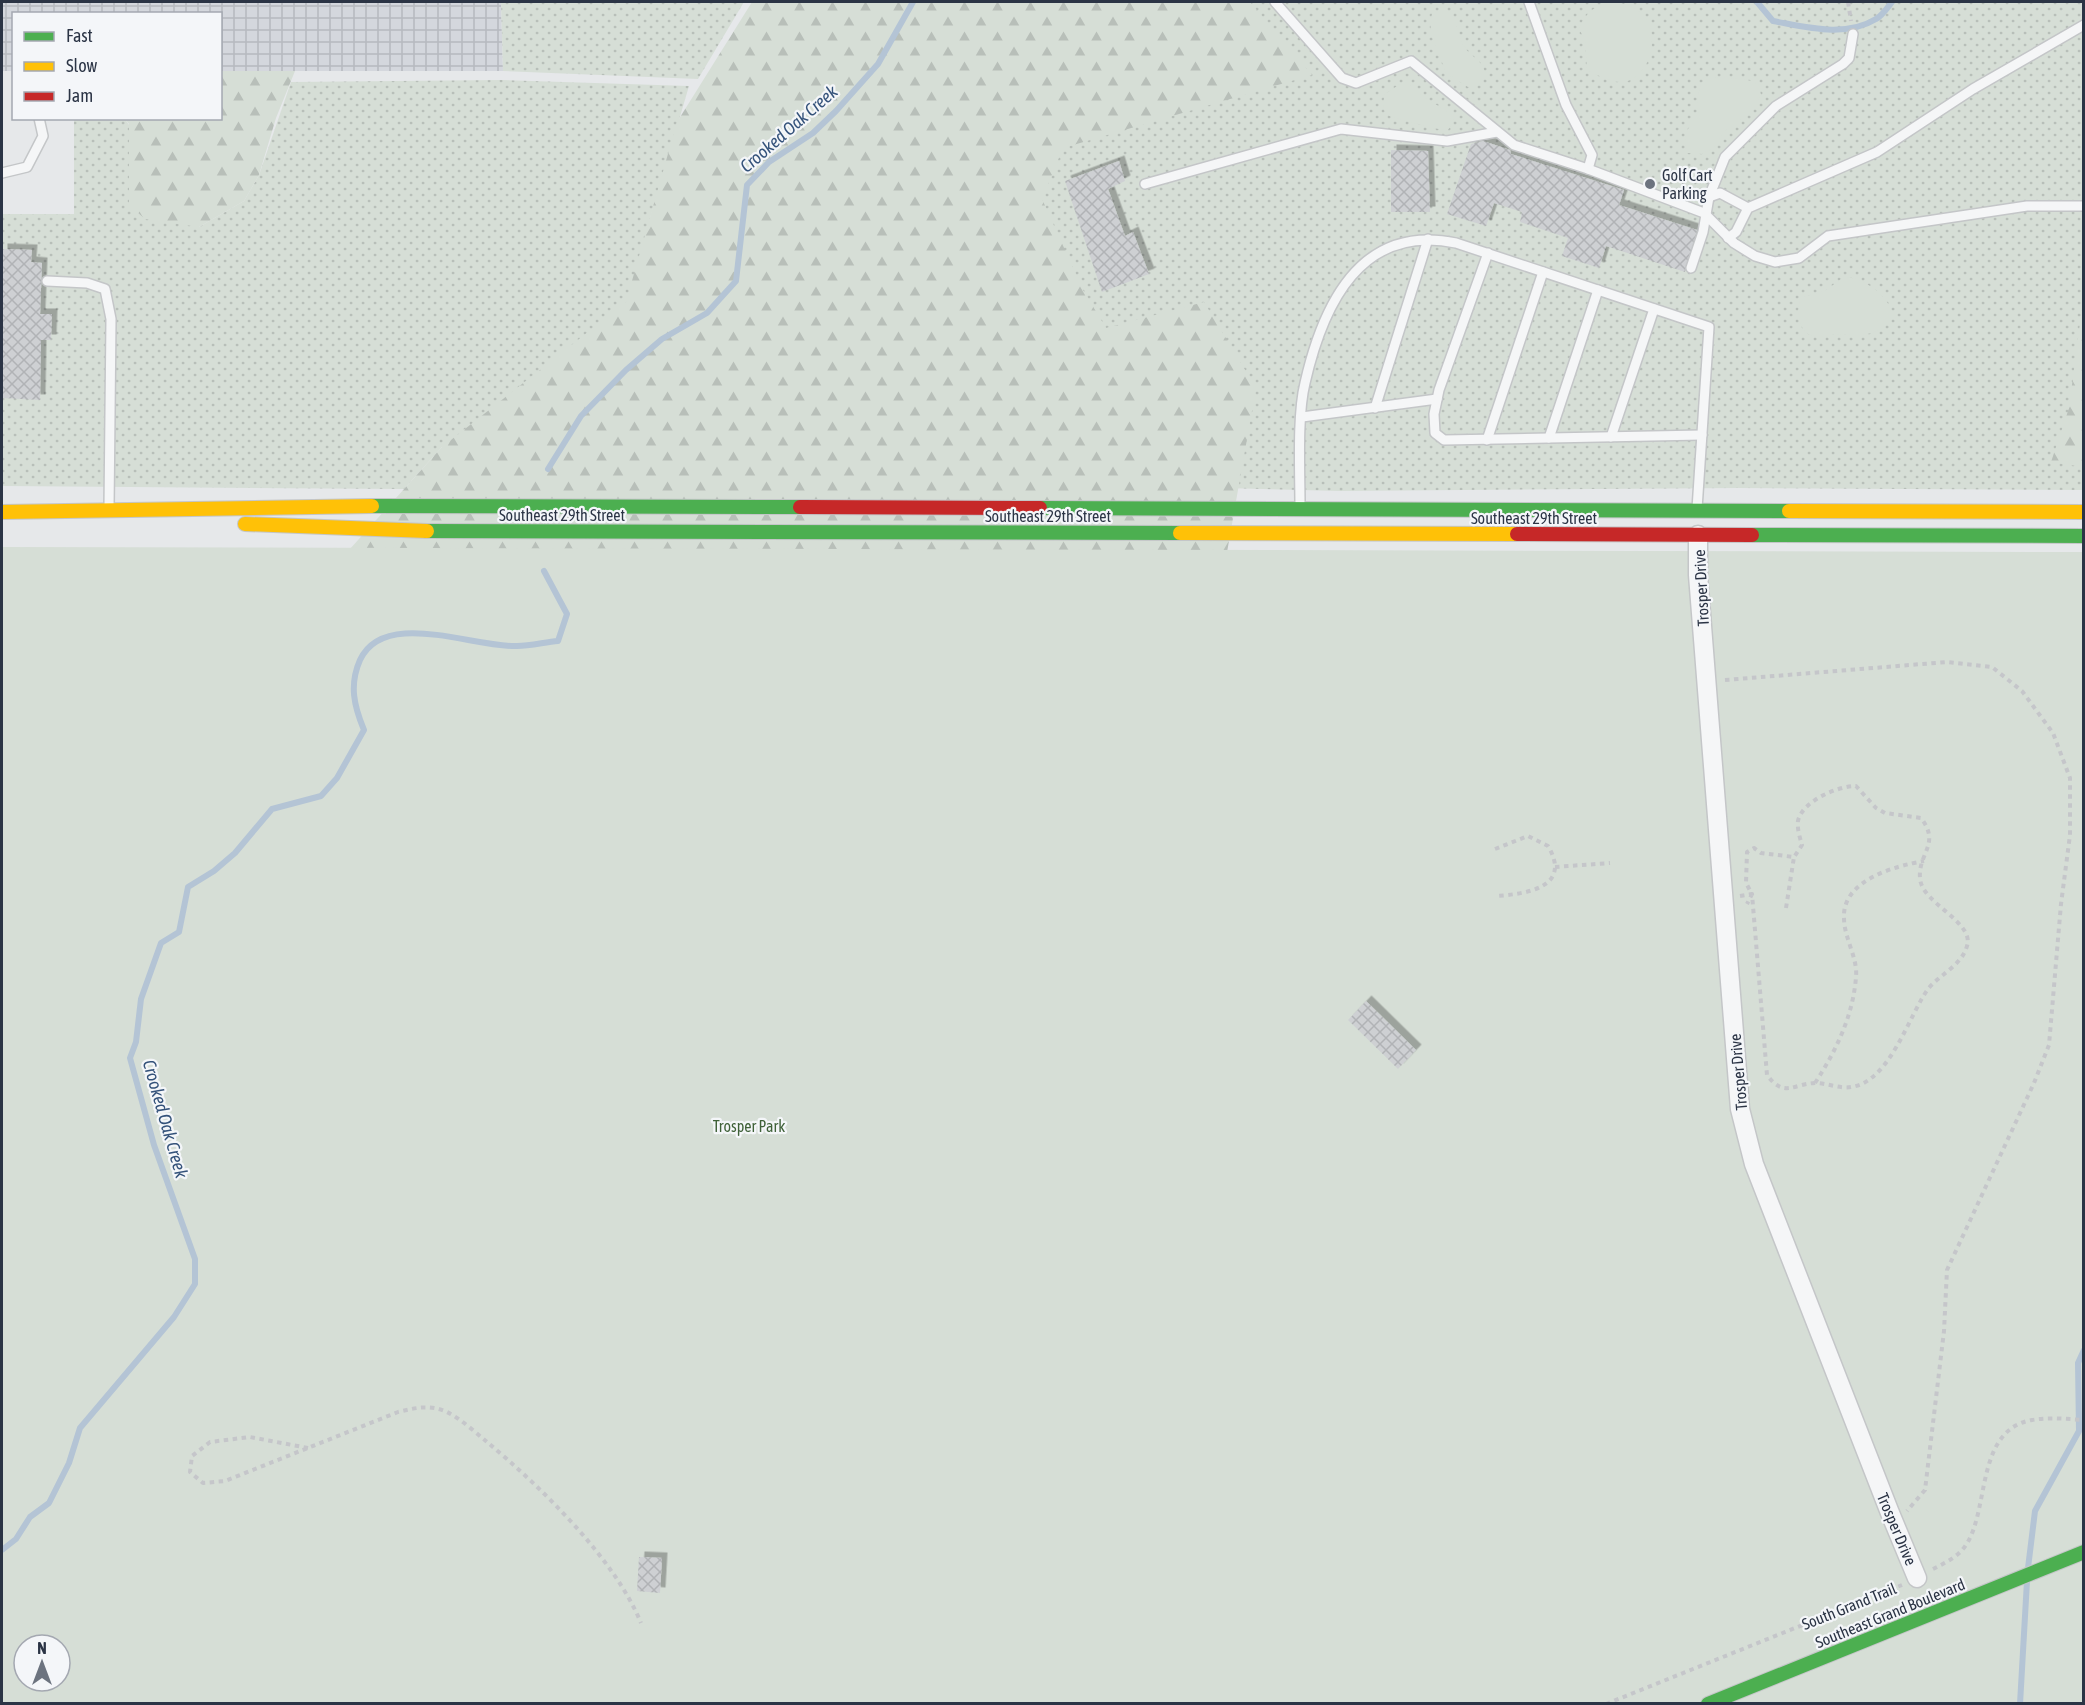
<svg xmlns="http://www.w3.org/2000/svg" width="2085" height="1705" font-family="'Asap Condensed',sans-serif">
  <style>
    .industrial { fill: url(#industrial-grid) }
    .grass { fill: url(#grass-dots) }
    .forest { fill: url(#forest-firs); fill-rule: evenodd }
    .park { fill: #d6ded6; fill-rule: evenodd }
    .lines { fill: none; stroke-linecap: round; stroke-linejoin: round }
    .stream { stroke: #b4c4d5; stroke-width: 6 }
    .building { fill: url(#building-cross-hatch); filter: url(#shadow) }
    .lane-casing { stroke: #c4c6c8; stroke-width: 12 }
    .street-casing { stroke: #c4c6c8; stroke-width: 21 }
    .fast-casing { stroke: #c4c6c8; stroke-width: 16 }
    .slow-casing { stroke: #c4c6c8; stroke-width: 16 }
    .jam-casing { stroke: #c4c6c8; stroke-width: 16 }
    .path { stroke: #c5c6ca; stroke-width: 4; stroke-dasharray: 4.5 4.5; stroke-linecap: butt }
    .lane { stroke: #f5f6f7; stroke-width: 9 }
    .street { stroke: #f5f6f7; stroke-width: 18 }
    .fast { stroke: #4caf50; stroke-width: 14 }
    .slow { stroke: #ffc107; stroke-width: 14 }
    .jam { stroke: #c62828; stroke-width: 14 }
    .poi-dot { fill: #6c737f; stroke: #f4f6f9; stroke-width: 2 }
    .labels { text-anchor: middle; stroke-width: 4.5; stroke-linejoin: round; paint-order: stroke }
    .poi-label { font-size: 16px; fill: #2b3445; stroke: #f4f6f9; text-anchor: start }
    .street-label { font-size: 16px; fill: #2b3445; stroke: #f4f6f9 }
    .park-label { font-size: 16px; fill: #3f6138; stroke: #f4f6f9 }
    .water-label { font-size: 18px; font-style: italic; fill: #34527a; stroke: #f4f6f9 }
  </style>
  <defs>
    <pattern id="industrial-grid" width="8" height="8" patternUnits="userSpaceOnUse" patternTransform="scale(1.5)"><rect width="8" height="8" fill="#d4d7dd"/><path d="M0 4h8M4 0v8" fill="none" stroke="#b6b9bf"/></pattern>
    <pattern id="grass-dots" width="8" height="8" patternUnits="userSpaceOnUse" patternTransform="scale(1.5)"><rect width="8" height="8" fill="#d6ded6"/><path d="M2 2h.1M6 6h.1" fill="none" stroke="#b8bfb9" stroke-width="1.8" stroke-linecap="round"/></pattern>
    <pattern id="forest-firs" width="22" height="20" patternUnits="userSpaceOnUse" patternTransform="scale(1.5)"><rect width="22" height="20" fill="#d6ded6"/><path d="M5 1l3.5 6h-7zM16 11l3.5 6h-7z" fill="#b8bfb9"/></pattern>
    <pattern id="building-cross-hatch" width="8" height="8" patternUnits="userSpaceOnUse" patternTransform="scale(1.5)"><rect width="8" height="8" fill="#ced0d3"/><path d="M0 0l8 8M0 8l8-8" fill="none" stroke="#b1b3b6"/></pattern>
    <filter id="shadow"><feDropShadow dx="5.5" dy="-5.5" stdDeviation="0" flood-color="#0004"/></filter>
  </defs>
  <rect width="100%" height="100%" fill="#e6e8ea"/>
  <path class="industrial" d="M2,2h499l2,69h-282l-1,-57h-206l-1,57h-11z"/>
  <g class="grass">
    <path d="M501,2h243l-46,77 -195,-8z"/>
    <path d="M777,2h1306v488l-346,-2 -397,3 -301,-8 -597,-36 -38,42 -402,-3v-272h72v-95h51l74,108 45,-26 15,-26 32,-93 210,-2 188,6 -40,136z"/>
  </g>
  <g class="forest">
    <path d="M752,2h498l62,73 -249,73 -21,51 41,91 23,38 98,-26 52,86 -39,221 -110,526 -1089,568 -16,-92v-628l264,-341 176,-195 184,-145 51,-180zM24,1645h36v36h-36z"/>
    <path d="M221,71h74l-19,47 -17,57 -15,26 -45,26 -54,-8 -16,-14v-81l-4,-5 95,-1z"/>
    <path d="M2083,300l1,167h-1l-32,-5 18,-54z"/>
  </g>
  <g class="park">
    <path d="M1616,2c11,2 21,6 29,15 15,20 5,62 -22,65 -12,1 -25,-7 -36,-12l-2,-30 -6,-11c6,-17 18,-26 37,-27z"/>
    <path d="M1444,8c16,10 11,24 20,38 7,12 16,11 21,26l-5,13 -12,2 -22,-14c-6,-20 -20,-38 -14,-59z"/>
    <path d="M1711,77c15,2 36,-1 48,8l2,10 -9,16 -28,21 -11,16 -11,6 -15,-1c-5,-18 0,-25 12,-38l-2,-15 4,-17z"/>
    <path d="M1403,82c11,4 13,10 22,16 12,9 23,9 29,23l-6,9c-13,-1 -25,-4 -37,-8 -17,-5 -33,-3 -26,-28z"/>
    <path d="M1844,277c17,0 42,16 47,33 -7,28 -30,26 -53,24 -6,0 -12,3 -18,3 -21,1 -25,-24 -19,-39l25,-8z"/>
    <path d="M2,547l2081,5v1151h-2081zM24,1645h36v36h-36z"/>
  </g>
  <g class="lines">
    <g class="stream">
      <path d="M1757,2l16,19c33,6 72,17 103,-2 6,-3 12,-12 16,-17"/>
      <path d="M548,469l33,-53 45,-46 36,-31 45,-26 29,-32 11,-96 22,-23 44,-29 23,-22 42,-47 35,-62"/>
      <path d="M2,1550l14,-11 14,-22 19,-14 20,-40 11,-35 94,-111 21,-33v-25l-41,-114 -24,-87 6,-16 5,-43 20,-56 18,-11 9,-45 26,-16 21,-18 37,-44 49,-13 16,-18 27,-48c-10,-24 -15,-45 -4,-70 24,-52 114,-12 157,-14 14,0 28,-4 41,-5l9,-27 -23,-43"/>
      <path d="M2028,1568l7,-57 44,-80 -1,-68 6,-13"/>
      <path d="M2020,1704l7,-123"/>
    </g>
  </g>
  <g class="building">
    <path d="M1483,141l27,9 1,4 113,36 -5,15 78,25 -12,42 -79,-26 -7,22 -37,-12 6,-18 -48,-16 2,-10 -28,-9 -8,23 -39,-12 24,-70z"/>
    <path d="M1391,150l37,1 2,61h-39z"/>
    <path d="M1119,161l6,20 -17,8 17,47 8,-4 16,42 -47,18 -37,-111z"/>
    <path d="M2,249l30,1 -1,12 11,1 -2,51h12l-1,26h-10l-1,60 -38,-2z"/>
    <path d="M1366,1001l50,49 -18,19 -50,-49z"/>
    <path d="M639,1557l23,1 -2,35 -23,-2z"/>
  </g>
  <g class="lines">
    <g class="lane-casing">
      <g id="lane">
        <path d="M1275,2l67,76 14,5 55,-22 103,84 74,24 4,-14 -26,-50 -37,-103"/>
        <path d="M1588,169l116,44 30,30 21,13 20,6 24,-4 29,-22 199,-30h57"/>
        <path d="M2,173l25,-6 16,-31 -4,-18"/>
        <path d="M1145,184l196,-55 106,12 50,-9"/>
        <path d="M1709,197l11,-4 28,15"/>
        <path d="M1728,238l8,-6 12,-24 129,-56 96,-63 111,-64"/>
        <path d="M1488,253l-49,137 -5,24 1,19 9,7 258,-5"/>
        <path d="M1691,268l12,-36 6,-35 16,-40 51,-51 67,-42 6,-6 4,-24"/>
        <path d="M47,281l40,2 18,6 6,30 -2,189"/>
        <path d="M1375,408l53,-169"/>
        <path d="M1302,417l135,-18"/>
        <path d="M1611,437l43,-128"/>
        <path d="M1549,438l49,-148"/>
        <path d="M1487,440l56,-168"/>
        <path d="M1300,507c0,-35 -3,-92 5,-124 18,-79 56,-160 151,-140l253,84 -12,182"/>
      </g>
    </g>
    <g class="street-casing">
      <path id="street" d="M1698,535v40l42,534 14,55 136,349 27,65"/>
    </g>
    <g class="fast-casing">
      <g id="fast">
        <path d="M372,506l428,1"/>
        <path d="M1040,508l749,3"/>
        <path d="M427,531l753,2"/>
        <path d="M1752,535l332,1"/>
        <path d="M1708,1704l376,-152"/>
      </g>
    </g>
    <g class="slow-casing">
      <g id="slow">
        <path d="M1789,511l295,1"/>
        <path d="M2,512l370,-6"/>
        <path d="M245,524l182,7"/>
        <path d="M1180,533l337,1"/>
      </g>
    </g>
    <g class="jam-casing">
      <g id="jam">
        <path d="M800,507l240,1"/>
        <path d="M1517,534l235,1"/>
      </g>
    </g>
    <g class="path">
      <path d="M1848,2l3,19"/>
      <path d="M1725,680l222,-18 45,5 30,24 31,42 17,45v57l-9,69 -12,141 -15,38 -87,187 -3,61 -19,159 -18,21"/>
      <path d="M1495,849l33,-13 20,10c25,42 -23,48 -52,50"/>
      <path d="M1555,867l55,-4"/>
      <path d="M1740,896l12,-2 15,181c17,23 26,9 48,8 12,0 25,6 36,4 39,-5 58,-72 77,-98 11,-14 34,-24 39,-43 8,-24 -46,-43 -47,-68 -2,-25 21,-34 1,-60l-36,-5 -9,-5 -20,-22c-18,0 -54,15 -58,35 -1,8 2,17 4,24l-8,12 -33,-4 -7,-5 -7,4 -1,31 6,11 -5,10"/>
      <path d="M1786,908l8,-51"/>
      <path d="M1815,1083c21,-32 38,-67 41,-106 2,-19 -12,-39 -12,-59 -2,-38 51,-52 80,-57"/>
      <path d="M308,1448l-58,-11 -40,5 -18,14 -2,16 13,11 22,-2 173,-69c17,-4 32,-8 49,0 14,7 28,20 40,30 53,44 128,117 154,181"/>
      <path d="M1933,1569c12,-6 25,-12 33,-24 24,-36 9,-115 66,-125 17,-3 35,-1 52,0"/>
      <path d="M1606,1704l296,-119"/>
    </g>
    <use href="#lane" class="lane"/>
    <use href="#street" class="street"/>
    <use href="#fast" class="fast"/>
    <use href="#slow" class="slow"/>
    <use href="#jam" class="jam"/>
  </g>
  <circle class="poi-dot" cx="1650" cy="184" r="6"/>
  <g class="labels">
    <g class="poi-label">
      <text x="1662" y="181">Golf Cart<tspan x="1662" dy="18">Parking</tspan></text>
    </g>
    <g class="street-label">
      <text x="562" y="521">Southeast 29th Street</text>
      <text x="1048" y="522">Southeast 29th Street</text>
      <text x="1534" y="524">Southeast 29th Street</text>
      <text transform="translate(1701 588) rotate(-93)" y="6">Trosper Drive</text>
      <text transform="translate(1738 1072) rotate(-95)" y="6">Trosper Drive</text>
      <text transform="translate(1897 1529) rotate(67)" y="6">Trosper Drive</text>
      <text transform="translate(1849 1606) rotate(-22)" y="6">South Grand Trail</text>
      <text transform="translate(1890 1613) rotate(-22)" y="6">Southeast Grand Boulevard</text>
    </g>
    <g class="park-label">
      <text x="749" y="1132">Trosper Park</text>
    </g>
    <g class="water-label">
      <text transform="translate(789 129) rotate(-41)" y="6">Crooked Oak Creek</text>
      <text transform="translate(165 1119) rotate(74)" y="6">Crooked Oak Creek</text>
    </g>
  </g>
  <rect width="2085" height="1705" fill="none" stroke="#2b3445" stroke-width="6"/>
  <rect x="12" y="12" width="210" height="108" fill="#f4f6f9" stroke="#a4a8b1" stroke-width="1.5"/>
  <rect x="24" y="32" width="30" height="9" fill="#4caf50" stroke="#a4a8b1" stroke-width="1.5"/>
  <text x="66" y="42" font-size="18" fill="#2b3445">Fast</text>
  <rect x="24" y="62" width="30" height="9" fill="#ffc107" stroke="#a4a8b1" stroke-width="1.5"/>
  <text x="66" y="72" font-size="18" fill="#2b3445">Slow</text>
  <rect x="24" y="92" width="30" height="9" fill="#c62828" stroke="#a4a8b1" stroke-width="1.5"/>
  <text x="66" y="102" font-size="18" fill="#2b3445">Jam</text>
  <g transform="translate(42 1663)"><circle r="28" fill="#f4f6f9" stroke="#a4a8b1" stroke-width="1.5"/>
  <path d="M0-4.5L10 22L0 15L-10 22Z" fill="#6c737f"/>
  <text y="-9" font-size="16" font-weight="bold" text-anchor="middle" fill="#2b3445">N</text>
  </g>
</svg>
